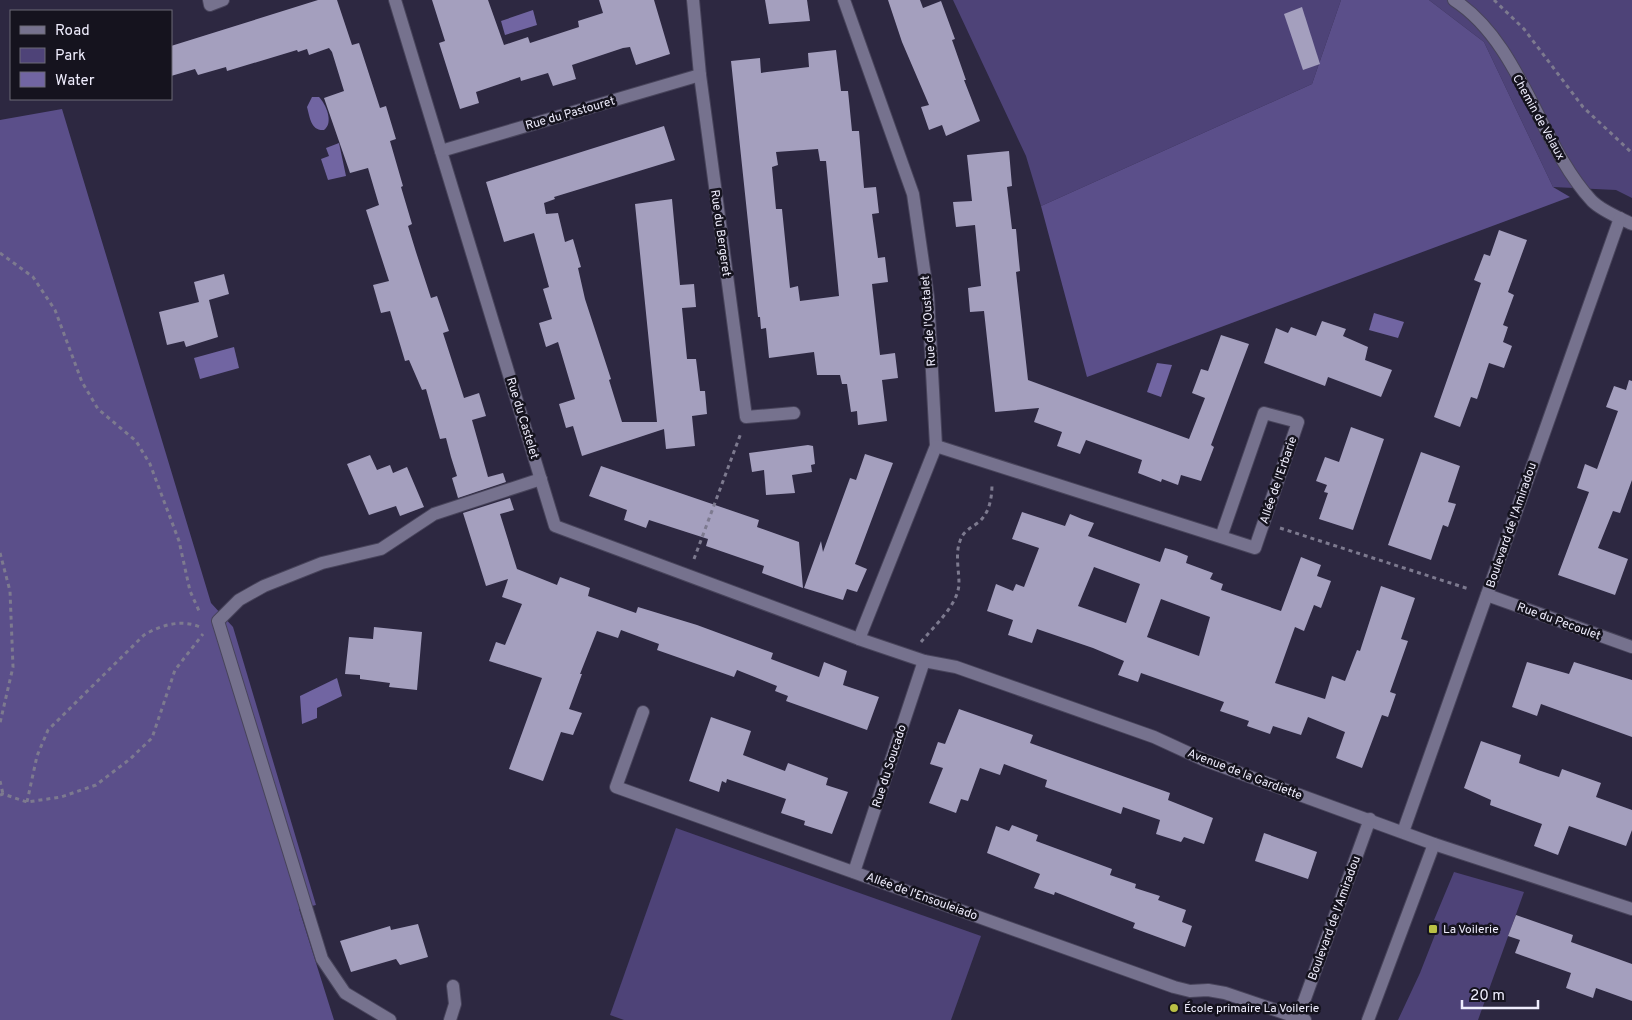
<svg xmlns="http://www.w3.org/2000/svg" width="1632" height="1020" font-family="Overpass,sans-serif">
  <style>
    .green { fill: #4e4378 }
    .forest { fill: #5b4f8a }
    .water { fill: #7165a2 }
    .building { fill: #a49fbe; fill-rule: evenodd }
    .lines { fill: none; stroke-linecap: round; stroke-linejoin: round }
    .minor-casing { stroke: #48445b; stroke-width: 14 }
    .path { stroke: #7d7a8f; stroke-width: 3; stroke-dasharray: 4 4; stroke-linecap: butt }
    .minor { stroke: #76728e; stroke-width: 12 }
    .poi-dot { fill: #bac045; stroke: #15131e; stroke-width: 2 }
    .labels { text-anchor: middle; stroke-width: 5; stroke-linejoin: round; paint-order: stroke }
    .street-label { font-size: 12px; fill: #efedfd; stroke: #15131e }
    .poi-label { font-size: 12px; fill: #efedfd; stroke: #15131e; text-anchor: start }
  </style>
  <rect width="100%" height="100%" fill="#2d2841"/>
  <g class="green">
    <path d="M953,0h388l-29,84 -271,122 -15,-50z"/>
    <path d="M1429,0h203v198l-16,-8 -63,-3 -69,-145z"/>
    <path d="M676,828l305,108 -30,84h-327l-14,-5z"/>
    <path d="M1454,872l70,20 -46,128h-80l22,-47 20,-51 -6,-2z"/>
  </g>
  <g class="forest">
    <path d="M1341,0h88l55,42 69,145 17,10 -483,180 -46,-171 271,-122z"/>
    <path d="M62,109l149,494 22,24 83,278 -17,4 35,111h-334v-900z"/>
  </g>
  <g class="water">
    <path d="M533,10l4,15 -32,10 -4,-14z"/>
    <path d="M312,97h7c7,7 15,26 5,33 -13,1 -14,-12 -17,-23z"/>
    <path d="M339,143l7,33 -18,4 -7,-21 8,-3 -3,-8z"/>
    <path d="M1374,313l30,9 -6,16 -29,-8z"/>
    <path d="M234,347l5,21 -39,11 -6,-21z"/>
    <path d="M1157,363l15,2 -11,32 -14,-5z"/>
    <path d="M337,678l5,18 -25,12v10l-15,6 -2,-28z"/>
  </g>
  <g class="building">
    <path d="M318,0h19l15,45 7,-2 21,65 6,-2 10,33 -6,2 13,45 -2,1 11,37 -4,2 8,26 15,46 6,-2 12,35 -6,2 21,65 15,-5 7,23 -14,4 16,57 15,-4 3,9 -48,16 -6,-20 5,-2 -6,-19 -5,-19 -6,1 -14,-50 -4,1 -13,-30 -4,1 -15,-50 -9,2 -8,-28 16,-4 -23,-71 13,-5 -11,-37 -18,5 -26,-75 20,-7 -12,-39 -3,-4 -20,7 -2,-6 -9,3 -1,-2 -70,21 -1,-4 -28,8 -3,-6 -24,7v-30z"/>
    <path d="M432,0h56l16,45 24,-8 2,6 49,-16 -1,-6 25,-8 -4,-13h55l16,54 -34,11 -6,-18 -7,1 -51,17 4,14 -23,7 -5,-13 -27,8 -1,-4 -44,15 3,11 -19,6 -21,-66 6,-2z"/>
    <path d="M765,0h42l3,21 -41,3z"/>
    <path d="M888,0h32l3,8 18,-7 14,38 -3,1 14,40h-2l16,41 -34,15 -4,-11 -13,5 -8,-23 8,-2 -27,-63z"/>
    <path d="M1302,7l18,57 -17,6 -19,-56z"/>
    <path d="M836,50l5,41h7l4,40h7l5,57 12,-1 3,26 -7,1 6,44 7,-1 3,25 -16,2 8,71 15,-2 3,25 -16,2 5,41 -29,4 -1,-14 -6,1 -4,-28h-5l-2,-9h-23l-3,-23 -45,6 -3,-30 -5,1 -1,-12h-2l-27,-256 29,-3 1,15 6,-1 42,-5 -1,-14zM818,149l2,12h6l13,135 -39,5 -2,-15 -8,2 -8,-79h-6l-4,-42 6,-2 -2,-13z"/>
    <path d="M664,126l11,34 -121,37 1,2 -11,4 2,11 12,-1 7,29 8,-3 8,28 -3,1 7,31 26,80 -2,1 13,42h35l-22,-218 37,-5 8,86 14,-1 2,23 -14,1 5,51h9l4,32h5l2,23 -15,2 3,30 -29,3 -2,-20 -82,27 -9,-30 -7,2 -7,-24 16,-5 -17,-57 -12,5 -7,-24 13,-4 -9,-30 6,-2 -15,-54 -30,9 -18,-60z"/>
    <path d="M1009,151l3,35 -5,1 5,42h4l2,22 2,20 -4,1 12,108 161,59 16,-41 -13,-5 9,-24 7,2 13,-36 28,9 -38,101 3,2 -13,34 -20,-6 -3,10 -16,-6 -1,3 -23,-9 4,-13 -56,-20 -6,14 -23,-8 5,-14 -28,-10 5,-14 -44,4 -11,-101 -14,1 -2,-24 13,-2 -6,-61 -19,2 -3,-25 19,-1 -5,-46z"/>
    <path d="M1499,230l28,10 -19,52 6,3 -11,30 5,2 -5,15 9,4 -8,22 -15,-5 -12,36 -6,-2 -11,30 -26,-10 47,-134 -7,-3 10,-26 6,2z"/>
    <path d="M224,274l5,20 -20,6 9,37 -32,10 -2,-6 -17,4 -8,-33 40,-10 -5,-20z"/>
    <path d="M1322,321l24,8 -3,7 25,11 -3,13 27,10 -11,27 -53,-20 -3,9 -61,-23 12,-35 12,5 3,-6 25,9z"/>
    <path d="M1629,380l3,1v99l-12,33 -7,-2 -15,37 30,11 -13,36 -57,-20 31,-83 -12,-4 8,-24 12,5 21,-58 -12,-4 8,-21 12,4z"/>
    <path d="M1351,427l33,12 -31,91 -34,-11 9,-26 -4,-1 3,-7 -11,-4 9,-24 14,5z"/>
    <path d="M808,445l5,1 2,18 -4,1 1,7 -20,3 3,18 -29,2 -2,-25 -12,2 -3,-19z"/>
    <path d="M1421,452l39,14 -12,36 8,2 -8,23 -5,-2 -12,35 -43,-15z"/>
    <path d="M865,454l28,9 -38,101 12,5 -10,23 -10,-3 -4,11 -39,-12 17,-47 2,11 27,-74 6,2z"/>
    <path d="M370,455l7,15 13,-5 3,8 14,-6 17,40 -24,9 -4,-10 -27,9 -22,-51z"/>
    <path d="M601,466l158,54 -2,7 42,15 4,46 -41,-15 2,-7 -58,-20 2,-7 -59,-19 -3,8 -22,-8 3,-10 -38,-14z"/>
    <path d="M510,498l4,12 -14,4 17,55 40,16 3,-8 30,11 -2,8 48,17 2,-6 59,18 76,28 -2,6 48,18 5,-15 23,9 -4,14 36,12 -12,33 -81,-29 2,-5 -13,-5 2,-5 -40,-16 -3,7 -77,-27 2,-6 -38,-14 -3,8 -21,-7 -17,43h2l-13,35 13,4 -9,22 -12,-3 -18,49 -34,-12 33,-91 -53,-17 7,-19 9,3 17,-41 -20,-7 6,-18 -22,7 -23,-73z"/>
    <path d="M1022,512l43,14 5,-12 12,5 12,4 -6,13 72,26 5,-14 11,3 12,5 -2,7 27,10 -3,6 13,5 -2,6 60,21 20,-54 20,8 -4,11 14,5 -10,27 -7,-3 -10,26 -9,-4 -20,56 50,16 7,-23 13,5 12,-31 3,1 21,-65 34,12 -14,41 7,2 -18,51 6,2 -8,23 -6,-2 -20,53 -26,-10 9,-26 -37,-15 -7,18 -28,-9 -3,8 -23,-8 2,-5 -29,-10 4,-9 -83,-29 -3,9 -20,-7 6,-14 -31,-13 -56,-19 -5,14 -24,-8 5,-15 -26,-9 9,-27 17,7 3,-7 8,3 15,-39 -27,-9zM1094,567l46,17 -14,39 -48,-17zM1161,599l49,18 -11,39 -52,-19z"/>
    <path d="M374,627l48,5 -5,58 -28,-3 1,-4 -30,-4v-4l-15,-1 4,-37 24,2z"/>
    <path d="M1527,662l42,12 5,-12 58,18v57l-91,-33 -4,12 -25,-9z"/>
    <path d="M959,709l74,26 -3,8 140,50 -2,7 45,18 -9,26 -20,-7 -3,5 -25,-8 4,-14 -37,-13 -2,7 -76,-27 2,-7 -43,-16 -4,11 -20,-7 -12,33 -7,-2 -5,14 -27,-10 14,-35 -13,-4 8,-22 7,2z"/>
    <path d="M711,717l40,14 -8,24 42,16 3,-8 40,15 -2,7 22,7 -16,42 -28,-9 1,-4 -24,-8 5,-14 -59,-20 -1,4 -4,-2 -3,11 -30,-11z"/>
    <path d="M1481,741l40,14 -2,8 19,7 21,7 3,-8 39,14 -5,14 36,13v20l-6,16 -57,-20 -11,29 -24,-9 8,-22 -52,-19 1,-5 -27,-12z"/>
    <path d="M1012,825l26,10 -2,6 76,28 -2,6 26,9 -1,4 25,8 -2,4 28,10 -4,12 10,4 -7,21 -52,-19 2,-5 -80,-31 -1,3 -20,-7 6,-14 -53,-21 9,-27 13,5z"/>
    <path d="M1264,833l53,19 -9,27 -53,-18z"/>
    <path d="M1516,915l57,20 -2,7 61,22v37l-36,-13 -3,10 -27,-10 5,-15 -56,-20 5,-13 -12,-4z"/>
    <path d="M418,924l10,33 -28,8 -4,-6 -45,13 -11,-31 50,-15 1,4z"/>
  </g>
  <g class="lines">
    <g class="minor-casing">
      <g id="minor">
        <path d="M209,0l1,5 13,-5"/>
        <path d="M395,0l160,526 304,113 65,22 32,6 198,70 50,23 230,84 198,65"/>
        <path d="M693,0l7,75 46,342 48,-4"/>
        <path d="M844,0l69,194 15,103 8,149 -77,193"/>
        <path d="M1454,0c67,43 85,144 138,201 10,10 28,17 40,23"/>
        <path d="M441,151l259,-76"/>
        <path d="M936,446l285,91 34,11 43,-126 -34,-9 -43,124"/>
        <path d="M1487,595l145,52"/>
        <path d="M643,712l-27,75 558,200 16,4 18,-1 17,3 80,27"/>
        <path d="M1403,832l217,-614"/>
        <path d="M854,872l70,-211"/>
        <path d="M1298,1018l72,-199"/>
        <path d="M390,1020l-45,-27 -23,-34 -104,-338 21,-21 25,-14 58,-23 59,-14 53,-35 107,-35"/>
        <path d="M450,1020l5,-16 -2,-18"/>
        <path d="M1368,1020l66,-176"/>
      </g>
    </g>
    <g class="path">
      <path d="M1494,0l30,29 59,78 49,46"/>
      <path d="M0,253l33,24 22,33 27,72 16,27 38,32 14,23 29,77 11,50 10,22"/>
      <path d="M1280,528l189,61"/>
      <path d="M0,553l10,38 3,76 -13,56"/>
      <path d="M694,559l47,-126"/>
      <path d="M921,642c13,-16 37,-37 38,-58 0,-14 -4,-30 1,-43 3,-10 11,-13 19,-19 11,-10 13,-25 13,-39"/>
      <path d="M0,781l3,13"/>
      <path d="M0,795l3,-1 24,8 34,-5 35,-12 34,-26 22,-21 23,-68 28,-36"/>
      <path d="M27,802l10,-46 11,-26 96,-95c17,-10 37,-16 56,-8"/>
    </g>
    <use href="#minor" class="minor"/>
  </g>
  <g class="poi-dot">
    <rect x="1428" y="924" width="10" height="10" rx="2.5"/>
    <circle cx="1174" cy="1008" r="5"/>
  </g>
  <g class="labels">
    <g class="street-label">
      <text transform="translate(570 113) rotate(-16)" y="4">Rue du Pastouret</text>
      <text transform="translate(1539 117) rotate(61)" y="4">Chemin de Velaux</text>
      <text transform="translate(721 233) rotate(82)" y="4">Rue du Bergeret</text>
      <text transform="translate(928 321) rotate(-94)" y="4">Rue de l'Oustalet</text>
      <text transform="translate(523 418) rotate(73)" y="4">Rue du Castelet</text>
      <text transform="translate(1278 480) rotate(-71)" y="4">Allée de l'Erbarie</text>
      <text transform="translate(1511 525) rotate(-71)" y="4">Boulevard de l'Amiradou</text>
      <text transform="translate(1559 621) rotate(20)" y="4">Rue du Pecoulet</text>
      <text transform="translate(889 766) rotate(-72)" y="4">Rue du Soucado</text>
      <text transform="translate(1245 774) rotate(21)" y="4">Avenue de la Gardiette</text>
      <text transform="translate(922 896) rotate(20)" y="4">Allée de l'Ensouleiado</text>
      <text transform="translate(1334 918) rotate(-70)" y="4">Boulevard de l'Amiradou</text>
    </g>
    <g class="poi-label">
      <text x="1443" y="933">La Voilerie</text>
      <text x="1184" y="1012">École primaire La Voilerie</text>
    </g>
  </g>
  <rect x="10" y="10" width="162" height="90" fill="#15131e" stroke="#6c6a77"/>
  <rect x="20" y="26" width="25" height="8" fill="#76728e" stroke="#6c6a77"/>
  <text x="55" y="35" font-size="15" fill="#efedfd">Road</text>
  <rect x="20" y="48" width="25" height="15" fill="#4e4378" stroke="#6c6a77"/>
  <text x="55" y="60" font-size="15" fill="#efedfd">Park</text>
  <rect x="20" y="72" width="25" height="15" fill="#7165a2" stroke="#6c6a77"/>
  <text x="55" y="85" font-size="15" fill="#efedfd">Water</text>
  <path d="M1462 1000v8h76v-8" fill="none" stroke="#efedfd" stroke-width="2.5"/>
  <text x="1470" y="1000" font-size="15" fill="#efedfd" stroke="#15131e" stroke-width="4" paint-order="stroke">20 m</text>
</svg>
